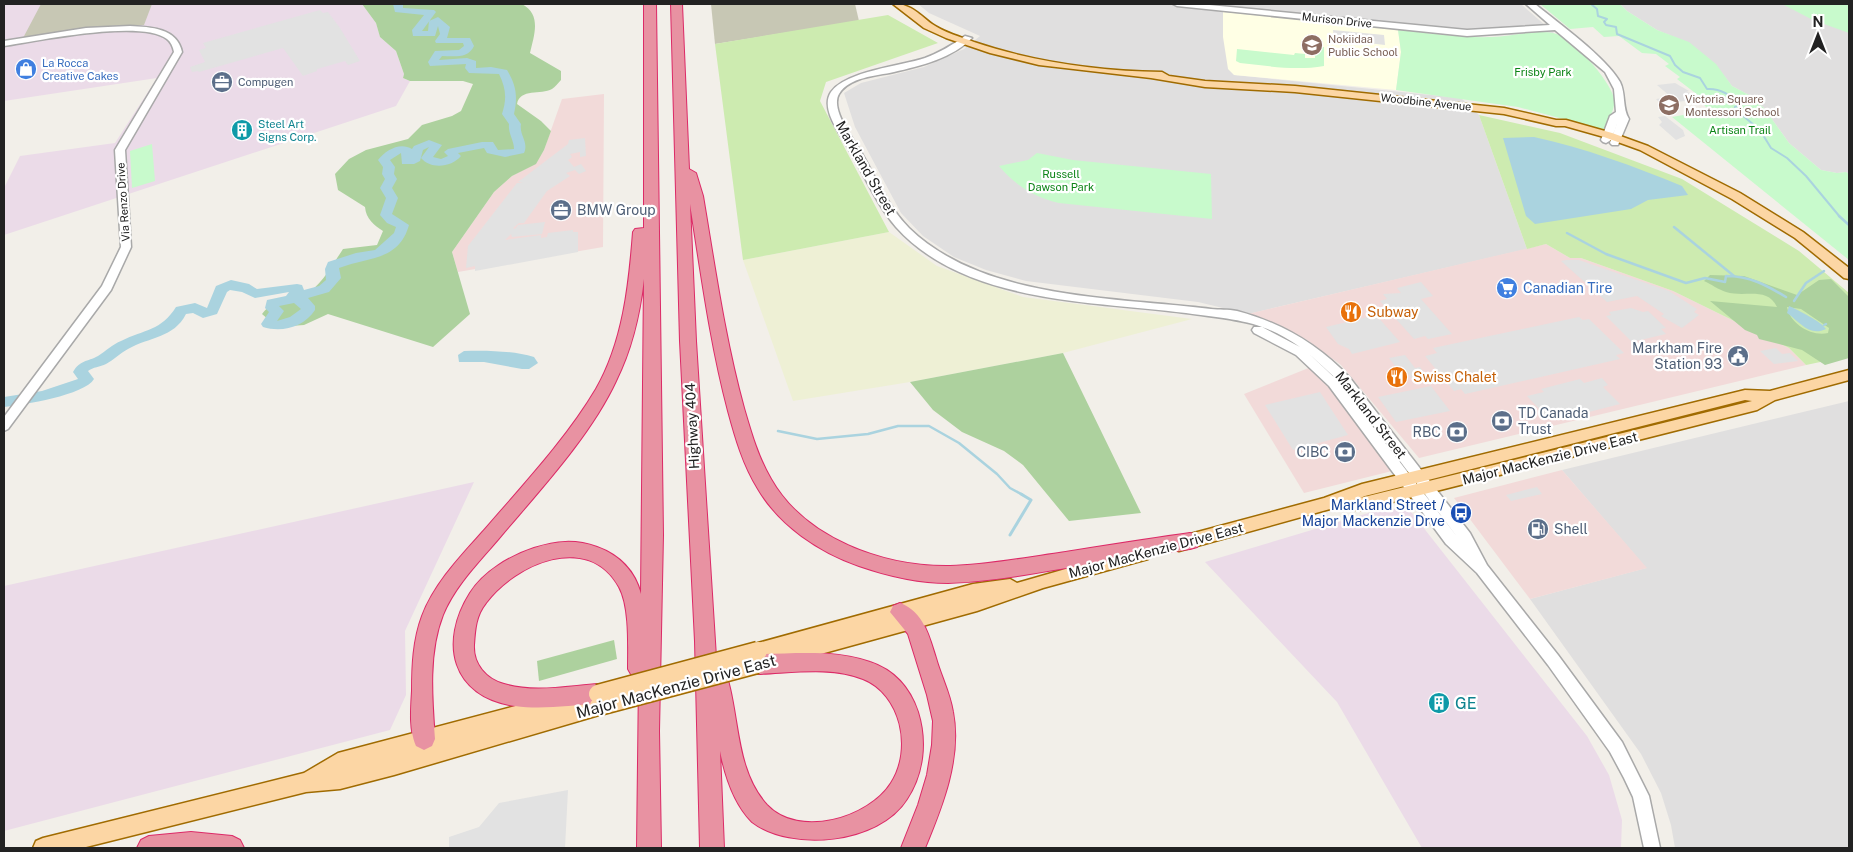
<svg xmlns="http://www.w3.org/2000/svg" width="1853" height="852" font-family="'Public Sans',sans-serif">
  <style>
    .residential { fill: #e0dfdf }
    .commercial { fill: #f2dad9 }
    .industrial { fill: #ebdbe8 }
    .education { fill: #ffffe5 }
    .construction { fill: #c7c7b4 }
    .farmland { fill: #eef0d5 }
    .grass { fill: #cdebb0 }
    .forest { fill: #add19e; fill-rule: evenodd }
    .park { fill: #c8facc }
    .parking { fill: #e2e2e2 }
    .water { fill: #aad3df }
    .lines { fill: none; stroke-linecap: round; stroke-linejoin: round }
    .stream-far2 { stroke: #aad3df; stroke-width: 2 }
    .stream-far1 { stroke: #aad3df; stroke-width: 2.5 }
    .stream { stroke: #aad3df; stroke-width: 3 }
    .river { fill: #aad3df; fill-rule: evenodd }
    .minor-casing { stroke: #a9a9a9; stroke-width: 3 }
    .major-casing { stroke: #a06b00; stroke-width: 3 }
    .highway-casing { stroke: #dc2a67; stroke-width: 2 }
    .minor { fill: #fff; fill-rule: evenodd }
    .major { fill: #fcd6a4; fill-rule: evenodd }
    .highway { fill: #e892a2; fill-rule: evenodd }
    .major-bridge-casing { stroke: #a06b00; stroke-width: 21; stroke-linecap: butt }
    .major-bridge { stroke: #fcd6a4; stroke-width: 18 }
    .labels { text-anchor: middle; stroke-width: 4.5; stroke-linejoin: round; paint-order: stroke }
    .far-street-label { font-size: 11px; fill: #222; stroke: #fff }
    .far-education-label { font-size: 11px; fill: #785e54; stroke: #fff; text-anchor: start }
    .far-shop-label { font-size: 11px; fill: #366cbe; stroke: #fff; text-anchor: start }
    .far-park-label { font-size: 11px; fill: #0c8416; stroke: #fff }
    .far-service-label { font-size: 11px; fill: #4e5e75; stroke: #fff; text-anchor: start }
    .far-culture-label { font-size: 11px; fill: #0d838f; stroke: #fff; text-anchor: start }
    .street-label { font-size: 14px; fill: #222; stroke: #fff }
    .service-label { font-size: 14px; fill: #4e5e75; stroke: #fff; text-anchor: start }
    .shop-label { font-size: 14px; fill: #366cbe; stroke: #fff; text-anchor: start }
    .food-label { font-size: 14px; fill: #c56008; stroke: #fff; text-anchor: start }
    .transit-label { font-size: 14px; fill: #164399; stroke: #fff; text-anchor: end }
    .near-street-label { font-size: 16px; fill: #222; stroke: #fff }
    .near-culture-label { font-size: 16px; fill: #0d838f; stroke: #fff; text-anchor: start }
  </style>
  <rect width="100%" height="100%" fill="#f2efe9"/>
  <g class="residential">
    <path d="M918,4h603l33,29 -86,4 -245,-25 11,63 227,23 18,17 48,134 -279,65 -50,-12 -172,-21 -40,-11 -32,-13 -31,-21 -22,-23 -46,-86 -11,-34 17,-10 63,-16 40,-18 16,-13 -51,-23z"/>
    <path d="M1620,4h229v170l-3,-2 -9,1 -16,-3 -32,-27 -25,-35 -15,-13 -17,-9 -17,-22 -26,-21 -32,-13 -30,-19z"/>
    <path d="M1849,401v447h-174l-4,-23 -10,-32 -20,-39 -111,-155 116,-31 -84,-98z"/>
  </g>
  <g class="commercial">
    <path d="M604,94l-1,153 -145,25 -6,-20 42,-60 18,-16 24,-13 8,-13 18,-51z"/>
    <path d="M1546,244l24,14h11l92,33 116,57 17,17 -387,93 -78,-93 -34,-25 -59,-26z"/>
    <path d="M1311,367l16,17 65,81v6l-88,22 -60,-99z"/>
    <path d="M1562,470l85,98 -117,31 -76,-101z"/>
  </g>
  <g class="industrial">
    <path d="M4,4h358l14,19 4,14 16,14 8,23 -1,4 7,3 -14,25 -392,129v-47l16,-32 95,-13 42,-65 -153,23z"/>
    <path d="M474,482l-69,149 1,64 -16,35 -386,101v-245z"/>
    <path d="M1408,508l179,228 22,39 13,45 -1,28h-199l-85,-146 -132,-140 177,-53z"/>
  </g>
  <path class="education" d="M1223,12l175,18 3,22 -5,38 -162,-15 -6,-6 -5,-32z"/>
  <g class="construction">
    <path d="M41,4h111l-8,21 -34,1 -87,12z"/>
    <path d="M711,4h144l4,17 -144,23z"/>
  </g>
  <path class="farmland" d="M889,232l48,34 86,31 169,22 -129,34 -153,29 -117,19 -50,-141z"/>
  <g class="grass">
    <path d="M888,15l50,28 -112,39 -6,19 69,131 -146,28 -28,-216z"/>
    <path d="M1479,115l81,18 122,46 117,72 50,42v63l-43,9 -17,-17 -116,-57 -92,-33h-11l-24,-14 -19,5z"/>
  </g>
  <g class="forest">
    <path d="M362,4h160c20,11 12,31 8,49l31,18v9c-3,3 -6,7 -9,9 -11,6 -32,-1 -35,15l24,17 10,10 -7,19 -8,14 -24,12 -18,16 -42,60 18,62 -37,33 -105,-33 -24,11 -27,2 -15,-13c15,-19 22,-9 41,-18 17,-8 30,-32 40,-47l34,-4 6,-14c-9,-6 -17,-12 -18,-24l-27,-17 -3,-16 14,-15 17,-9 42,-11 14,-14 30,-9 9,-5 12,-27 -10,-3h-53l-7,-3 1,-4 -8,-23 -16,-14 -4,-14z"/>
    <path d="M1710,275l34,1 53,19 22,-15 12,-1 18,18v61l-24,7 -23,-15 -43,-11 -2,-4 -12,-5 -35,-29 67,6c-10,-21 -32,-9 -51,-15 -7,-2 -15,-8 -22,-11zM1787,307l14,2 28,19 -1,5c-16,4 -38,-9 -41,-26z"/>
    <path d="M1063,353l78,160 -72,8 -46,-56 -19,-14 -42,-19 -29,-22 -23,-28z"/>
    <path d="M614,640l3,19 -78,22 -2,-20z"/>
  </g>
  <g class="park">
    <path d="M1540,4h80l7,7 30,19 32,12 27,22 16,22 17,9 15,13 25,35 32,27 16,3 9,-1 3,2v86l-177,-143 38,-7 -10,-8 3,-3 -26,-20 3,-2 -15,-11 4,-2 -13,-10 -14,-1 -23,-17 -15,1 -11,-10 -23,2z"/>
    <path d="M1792,4h57v29l-36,-13 -29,-15z"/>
    <path d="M1398,30c31,3 63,8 94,7 20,0 42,-8 61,-4 18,3 57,47 61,65 2,11 -6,22 -10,32l-86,-23 -122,-17 5,-38z"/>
    <path d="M1315,46l9,1v19c-29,5 -55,0 -84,-3l-4,-2 1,-12 57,6 1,-2 10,1v4h10z"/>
    <path d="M152,144l3,37 -23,7 -2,-37z"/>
    <path d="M1037,153l36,7 138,14 1,45 -153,-16c-25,-6 -43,-17 -60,-37l29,-6z"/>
  </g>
  <g class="parking">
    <path d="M320,10l3,3 5,-1 12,16 20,33 -12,4 -3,-4 -28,8v2l-14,5 -20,-28 -84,24 -1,-1 -6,1 -2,-5 15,-5 -6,-12 7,-2 -3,-5z"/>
    <path d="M1333,30l51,5 1,10 -51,-6z"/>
    <path d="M1675,83l14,8 -3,1 5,1 2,7 -32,4 -5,-5 15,-2 -14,-12z"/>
    <path d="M1665,116l18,14 2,6 -9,4 -17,-15 3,-3 -4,-5z"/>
    <path d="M585,138l1,18 -6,1v-5l-10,2 2,3 -4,3 6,7 7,-3 5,7 -7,3 -4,-4 -9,3 4,3 -23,15 -23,32h-5l-6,5 2,1 3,-4 27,-3 -3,12 -30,3 -1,-3 -6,6 36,-5v3l6,-1 1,-4 25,-3v2h5v20l-103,19v-5l-9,2 2,-22 49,-63h6l-5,-1 50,-38 1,-4z"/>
    <path d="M1566,260h13l90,31 28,18 -3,3 5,3 -17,13 -21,-12 3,-2 -27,-18 -30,6 -46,-41z"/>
    <path d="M1421,282l12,14 -12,3 31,35 -24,5 -3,-3 -11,3 -34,-38 7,-2 -4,-5 18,-1 -4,-5z"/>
    <path d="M1631,308l12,4 5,-1 18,17 -5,1 5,5 -34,8 -26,-26 5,-1 -2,-3z"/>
    <path d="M1376,315l24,27 -48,12 -3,-5 -11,-5 -12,-17z"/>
    <path d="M1579,317l4,3 6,-1 35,34 -8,2 4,4 -155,35 -4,-5 -7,2 -29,-35 12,-3 -4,-5z"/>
    <path d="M1776,348l6,6 8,-1 8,8 -24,3 -14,-13z"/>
    <path d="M1405,355l10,13 5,-1 7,10 -5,1 3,3 -10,2 -13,-17 -6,1 -7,-9z"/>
    <path d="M1602,378l6,7 -5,2 17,17 -62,16 -6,-7 -7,2 -18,-19 17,-4 -3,-3 39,-10 4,4z"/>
    <path d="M1431,386l19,25 -54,11 -18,-25z"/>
    <path d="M1320,392l28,43 -55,15 -28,-45z"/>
    <path d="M1537,487l5,7 -31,7 -5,-6z"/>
    <path d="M568,790l-3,58h-116v-11l30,-10 20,-24z"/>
  </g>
  <g class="water">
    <path d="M1534,137c51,11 99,29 148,49l6,9 -40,5 -17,9 -96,15 -9,-8 -23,-78z"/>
    <path d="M1789,306c9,4 33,16 37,23 -17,8 -26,-7 -39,-16z"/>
    <path d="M464,351c23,-1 49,0 70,6l4,6 -9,6h-7l-38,-7h-25l-1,-7z"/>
  </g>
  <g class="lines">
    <path class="stream-far2" d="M1591,4l6,5 1,7 9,3 -3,3 2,3 10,2 1,7 53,22 5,9 8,7 17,6 7,11c14,-1 24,6 33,16l-5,2 1,3 24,20 11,18 16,10 19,18 34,41"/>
    <g class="stream-far1">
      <path d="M1839,216l10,9"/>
      <path d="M1674,227l60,49"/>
      <path d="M1567,233l39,21 80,29 19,-5 20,4 1,-6c24,0 40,9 60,21"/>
      <path d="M1794,301l12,-18 18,-12"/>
      <path d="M1824,325l2,-1"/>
      <path d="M778,431l39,8 51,-5 30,-8h31l30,17 38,31 13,14 13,7"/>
    </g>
    <path class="stream" d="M1010,535l21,-35 -10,-6"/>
    <path class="river" d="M393,4h10v4l31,2 2,2 -14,19h6l1,-10 9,-4 12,10 -3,11h23l4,8c-6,13 -20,10 -32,10l-3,4 28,-2 9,3v7l15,-1 16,3c9,15 11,26 7,44l7,10c-2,11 8,18 3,29l-19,4 -18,-4 -3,-5 -26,5 3,3c-9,11 -30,14 -40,2l8,-11 -6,3 -3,11 -6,3h-12l-1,-11 -11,7 5,7 -1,7 3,5 -5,9 6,10 -6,16 17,11c-10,36 -41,32 -70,43l2,10 -12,14 -21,6 7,8v4c-11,17 -33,23 -52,17l-2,-3 8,-12 -4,-4 2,-8 19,-4 3,-4 -34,6 -13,-6 -12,-2 -3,2 -10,22 -14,4 -10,-5 -7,1c-12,24 -37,23 -58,35 -8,4 -14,11 -22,15 -6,3 -13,3 -18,7l6,8c-9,16 -71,26 -90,28v-10l38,-6 36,-12 -5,-7c7,-12 14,-10 25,-16 8,-5 15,-12 23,-15 24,-12 40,-10 55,-34l19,-4 12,5 9,-22 15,-6 18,4 8,5 40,-5 5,1 2,5 15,-4 7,-6 -1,-11 3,-7 28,-9 19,-3 19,-17 2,-6 -9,-4 -7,-8 6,-17 -6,-10 5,-9 -3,-5 1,-7 -5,-7c8,-10 22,-18 34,-11l2,-3 15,-6 13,5 -9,12 8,2 7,-3 -4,-4 4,-3 34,-7h11l5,8 16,-1c0,-9 -6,-15 -5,-25l-7,-10c5,-15 4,-26 -3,-40l-30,-1 -4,-5 1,-4 -36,2 -2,-4 7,-11 24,-1 5,-4 -1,-3h-27l-1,-2 5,-7 -2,-8 -3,10h-22l-1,-6 12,-15 -29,-3zM294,303l7,6 -11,8 -13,4 7,-10 -5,-5z"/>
    <g class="minor-casing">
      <g id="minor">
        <path d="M1173,4h26l268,26 83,-5 -24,-21h9c23,19 71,53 85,78 6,12 2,26 9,37l-11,26h-6l-2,-2 9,-25 -8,22 -5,3 -3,-1 -2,-2 9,-24 6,-4 -2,-23 -9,-17 -50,-42 -88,6 -290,-30z"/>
        <path d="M130,26c21,1 47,2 52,26l-57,98 6,97 -20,43 -103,139 -4,2v-14l98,-131 19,-39 -6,-97 59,-98c-1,-5 -3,-10 -7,-13 -26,-20 -130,2 -163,7v-5l82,-13z"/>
        <path d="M965,36l7,2c-19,20 -52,28 -78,34 -18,4 -45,5 -55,22 -9,15 14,45 22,58 15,26 27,55 48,76 74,72 206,69 302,81 8,1 17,0 26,2 45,12 81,33 113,67l120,155 17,32 71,90 64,87 27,54 11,52h-16l-11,-51 -9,-19 -14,-26 -62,-87 -71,-92 -31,-29 -117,-158 -33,-31 -42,-22 -2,-3 2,-3h8l38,20c-40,-28 -67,-27 -114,-34 -93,-12 -221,-9 -290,-86 -19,-22 -30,-49 -45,-74 -8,-16 -32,-43 -20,-61 15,-21 70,-26 94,-34 16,-6 27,-13 40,-22zM1307,352l35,32 116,154 -121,-158z"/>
      </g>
    </g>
    <g class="major-casing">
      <g id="major">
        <path d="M893,4c17,-1 27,11 39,20 11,8 29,13 42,18 59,20 126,29 188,30l7,4 36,5 90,5 209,22 52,12h10l46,13 36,13 92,47 63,39 46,36v11l-5,-1 -49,-40 -63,-39 -92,-49 -36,-13 -39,-11h-9l-52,-12 -209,-22 -90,-5 -54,-9 -112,-13 -49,-12 -44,-15 -22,-10z"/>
        <path d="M1849,370v10l-74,20 -18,10 -396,100 -31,-1 -151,42 -6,-2 -2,-5 2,-5 6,-2 145,-39 38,-14 383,-94 25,1zM1745,400l7,1 -392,97 5,-2z"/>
        <path d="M1142,547l6,2 2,5 -2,5 -105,29 -66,23 -200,55 -6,-2 -2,-8 -11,3 -6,-2 -3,-6 3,-6 6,-2 215,-59 37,-5 7,4z"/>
        <path d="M565,693l7,3 1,9 26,-8 7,3 2,6 -2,6 -7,3 -205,60 -54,14 -34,3 -224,56h-49l3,-7 7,-3 261,-65 34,-20z"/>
      </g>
    </g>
    <g class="highway-casing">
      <g id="highway">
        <path d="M644,4h12l7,531 -4,196 2,117h-24l2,-170 -7,-2 -4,-7c0,-23 2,-62 -9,-82 -31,-56 -104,-23 -133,16 -10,12 -11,27 -12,42 -1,19 12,34 30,39 29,9 64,2 94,0l8,3 3,7 -3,7 -8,3c-27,1 -56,6 -83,2 -64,-9 -76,-64 -45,-113 14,-22 40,-37 64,-45 22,-7 41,-9 63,-1 22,8 38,24 44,47l3,-315c-4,35 -12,70 -28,102 -25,54 -76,109 -115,155 -20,24 -46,49 -58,79 -15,38 -11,84 -8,124l-3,7 -8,4 -8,-4c-7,-16 -5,-38 -4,-55 0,-25 1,-51 10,-75 13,-34 40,-61 64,-88 37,-43 81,-90 110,-139 27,-47 33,-104 37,-157l2,-3 9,-1z"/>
        <path d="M671,4h11l7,165 7,4 7,23c12,71 22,143 41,212 7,24 14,49 27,71 34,60 113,88 179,87 37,-1 73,-8 109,-13 44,-7 87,-14 131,-20l7,2 3,6 -3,6 -7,2c-45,6 -91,14 -136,21 -35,6 -70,12 -106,13 -30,0 -60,-7 -89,-17 -40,-14 -79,-40 -101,-77 -15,-24 -23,-52 -30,-78 -18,-68 -27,-138 -38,-207l6,137 20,316 4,1c22,47 11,107 47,147 32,34 102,13 124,-22 22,-34 10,-89 -28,-104 -32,-13 -72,-6 -106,-5l-7,-3 -4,-7 4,-7 7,-3c38,0 77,-5 113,8 24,8 40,26 48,50 9,29 6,61 -11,87 -28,45 -116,53 -155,23 -18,-18 -27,-46 -32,-71l4,97h-24l-5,-207 -15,-300z"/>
        <path d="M900,603c24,9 29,33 36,55 5,18 14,35 17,54 9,46 -11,95 -28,136h-24l17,-43 9,-30 5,-30 1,-24 -6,-26 -19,-61 -18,-22 3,-6z"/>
        <path d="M191,832l41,4 8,4 4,8h-107l4,-8 8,-4z"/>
      </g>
    </g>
    <use href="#minor" class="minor"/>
    <use href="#major" class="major"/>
    <use href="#highway" class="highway"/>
    <g class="major-bridge-casing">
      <g id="major-bridge">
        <path d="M598,694l160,-43"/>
        <path d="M599,706l158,-42"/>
      </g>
    </g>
    <use href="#major-bridge" class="major-bridge"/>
  </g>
  <defs>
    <g id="school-disc" transform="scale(1.125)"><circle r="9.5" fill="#8d6e63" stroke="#fff"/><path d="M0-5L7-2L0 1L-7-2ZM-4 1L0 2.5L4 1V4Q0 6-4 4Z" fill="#fff"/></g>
    <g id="shop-disc" transform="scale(1.125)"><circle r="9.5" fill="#3f7fe0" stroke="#fff"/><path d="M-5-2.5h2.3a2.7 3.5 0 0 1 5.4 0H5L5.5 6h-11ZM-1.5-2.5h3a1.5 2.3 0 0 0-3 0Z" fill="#fff"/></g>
    <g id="office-disc" transform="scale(1.125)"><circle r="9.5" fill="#5c6f8a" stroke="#fff"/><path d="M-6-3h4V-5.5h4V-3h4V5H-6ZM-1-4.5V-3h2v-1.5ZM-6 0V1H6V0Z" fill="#fff"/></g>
    <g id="building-disc" transform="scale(1.125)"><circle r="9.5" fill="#0f9aa8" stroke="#fff"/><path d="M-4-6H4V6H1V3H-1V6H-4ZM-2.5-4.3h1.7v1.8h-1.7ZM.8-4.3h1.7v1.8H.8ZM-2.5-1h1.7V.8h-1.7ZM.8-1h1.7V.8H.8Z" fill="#fff"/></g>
    <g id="supermarket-disc" transform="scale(1.125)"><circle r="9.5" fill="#3f7fe0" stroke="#fff"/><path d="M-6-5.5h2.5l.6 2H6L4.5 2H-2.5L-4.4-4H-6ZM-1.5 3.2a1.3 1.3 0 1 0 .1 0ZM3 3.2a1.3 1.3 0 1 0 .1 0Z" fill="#fff"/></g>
    <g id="restaurant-disc" transform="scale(1.125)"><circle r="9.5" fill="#e8710a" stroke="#fff"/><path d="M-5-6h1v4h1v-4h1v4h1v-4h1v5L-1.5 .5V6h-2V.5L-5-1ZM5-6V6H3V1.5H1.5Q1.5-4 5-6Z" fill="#fff"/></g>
    <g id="civic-disc" transform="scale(1.125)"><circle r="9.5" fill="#5c6f8a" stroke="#fff"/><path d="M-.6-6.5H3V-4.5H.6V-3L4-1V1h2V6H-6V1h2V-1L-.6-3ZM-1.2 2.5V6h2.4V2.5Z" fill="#fff"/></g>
    <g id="bank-disc" transform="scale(1.125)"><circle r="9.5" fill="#5c6f8a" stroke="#fff"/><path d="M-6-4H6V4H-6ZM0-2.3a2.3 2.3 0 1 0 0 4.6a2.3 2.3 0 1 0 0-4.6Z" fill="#fff"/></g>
    <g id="bus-disc" transform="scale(1.125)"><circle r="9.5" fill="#1a4fb4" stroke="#fff"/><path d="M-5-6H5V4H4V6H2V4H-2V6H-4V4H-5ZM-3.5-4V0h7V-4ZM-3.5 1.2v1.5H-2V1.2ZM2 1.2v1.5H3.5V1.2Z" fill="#fff"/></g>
    <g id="fuel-disc" transform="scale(1.125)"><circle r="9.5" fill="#5c6f8a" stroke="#fff"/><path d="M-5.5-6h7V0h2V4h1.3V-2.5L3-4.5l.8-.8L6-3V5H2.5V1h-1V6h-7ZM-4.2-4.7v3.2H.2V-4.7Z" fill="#fff"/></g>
  </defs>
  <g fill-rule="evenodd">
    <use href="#school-disc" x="1312" y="45"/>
    <use href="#shop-disc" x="26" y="69"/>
    <use href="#office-disc" x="222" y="82"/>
    <use href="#school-disc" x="1669" y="105"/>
    <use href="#building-disc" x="242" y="130"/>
    <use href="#office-disc" x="561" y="210"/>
    <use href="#supermarket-disc" x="1507" y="288"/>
    <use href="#restaurant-disc" x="1351" y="312"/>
    <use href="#civic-disc" x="1738" y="356"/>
    <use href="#restaurant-disc" x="1397" y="377"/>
    <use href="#bank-disc" x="1502" y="421"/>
    <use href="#bank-disc" x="1457" y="432"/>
    <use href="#bank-disc" x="1345" y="452"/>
    <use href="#bus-disc" x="1461" y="513"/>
    <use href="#fuel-disc" x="1538" y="529"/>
    <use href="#building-disc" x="1439" y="703"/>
  </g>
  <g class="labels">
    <g class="far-street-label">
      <text transform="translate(1337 20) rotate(6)" y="4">Murison Drive</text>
      <text transform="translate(1426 102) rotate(6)" y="4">Woodbine Avenue</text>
      <text transform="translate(123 202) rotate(-94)" y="4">Via Renzo Drive</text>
    </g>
    <g class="far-education-label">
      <text x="1328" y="43">Nokiidaa<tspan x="1328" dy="13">Public School</tspan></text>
      <text x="1685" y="103">Victoria Square<tspan x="1685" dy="13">Montessori School</tspan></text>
    </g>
    <g class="far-shop-label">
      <text x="42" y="67">La Rocca<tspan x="42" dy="13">Creative Cakes</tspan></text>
    </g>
    <g class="far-park-label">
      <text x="1543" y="76">Frisby Park</text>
      <text x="1740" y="134">Artisan Trail</text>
      <text x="1061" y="178">Russell<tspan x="1061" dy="13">Dawson Park</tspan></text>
    </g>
    <g class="far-service-label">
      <text x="238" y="86">Compugen</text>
    </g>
    <g class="far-culture-label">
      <text x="258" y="128">Steel Art<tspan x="258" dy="13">Signs Corp.</tspan></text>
    </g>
    <g class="street-label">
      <text transform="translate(866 168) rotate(60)" y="5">Markland Street</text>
      <text transform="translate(1371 415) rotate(52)" y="5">Markland Street</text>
      <text transform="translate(692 426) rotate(-93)" y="5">Highway 404</text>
      <text transform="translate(1550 458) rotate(-14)" y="5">Major MacKenzie Drive East</text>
      <text transform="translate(1156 550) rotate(-15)" y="5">Major MacKenzie Drive East</text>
    </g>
    <g class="service-label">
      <text x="577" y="215">BMW Group</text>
      <text x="1722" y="353" text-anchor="end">Markham Fire<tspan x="1722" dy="16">Station 93</tspan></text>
      <text x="1518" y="418">TD Canada<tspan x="1518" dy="16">Trust</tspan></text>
      <text x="1441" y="437" text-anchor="end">RBC</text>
      <text x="1329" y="457" text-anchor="end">CIBC</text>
      <text x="1554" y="534">Shell</text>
    </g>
    <g class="shop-label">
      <text x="1523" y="293">Canadian Tire</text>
    </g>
    <g class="food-label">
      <text x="1367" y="317">Subway</text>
      <text x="1413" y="382">Swiss Chalet</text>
    </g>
    <g class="transit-label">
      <text x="1445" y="510">Markland Street /<tspan x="1445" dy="16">Major Mackenzie Drve</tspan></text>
    </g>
    <g class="near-street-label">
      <text transform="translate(676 686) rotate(-15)" y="6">Major MacKenzie Drive East</text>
    </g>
    <g class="near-culture-label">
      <text x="1455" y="709">GE</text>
    </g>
  </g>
  <rect width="1853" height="852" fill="none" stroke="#222222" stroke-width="10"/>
  <g transform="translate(1818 35)" stroke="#ffffff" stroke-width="4" paint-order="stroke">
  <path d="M0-4L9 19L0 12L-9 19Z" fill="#222222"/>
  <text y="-8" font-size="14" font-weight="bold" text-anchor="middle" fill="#222222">N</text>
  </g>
</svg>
